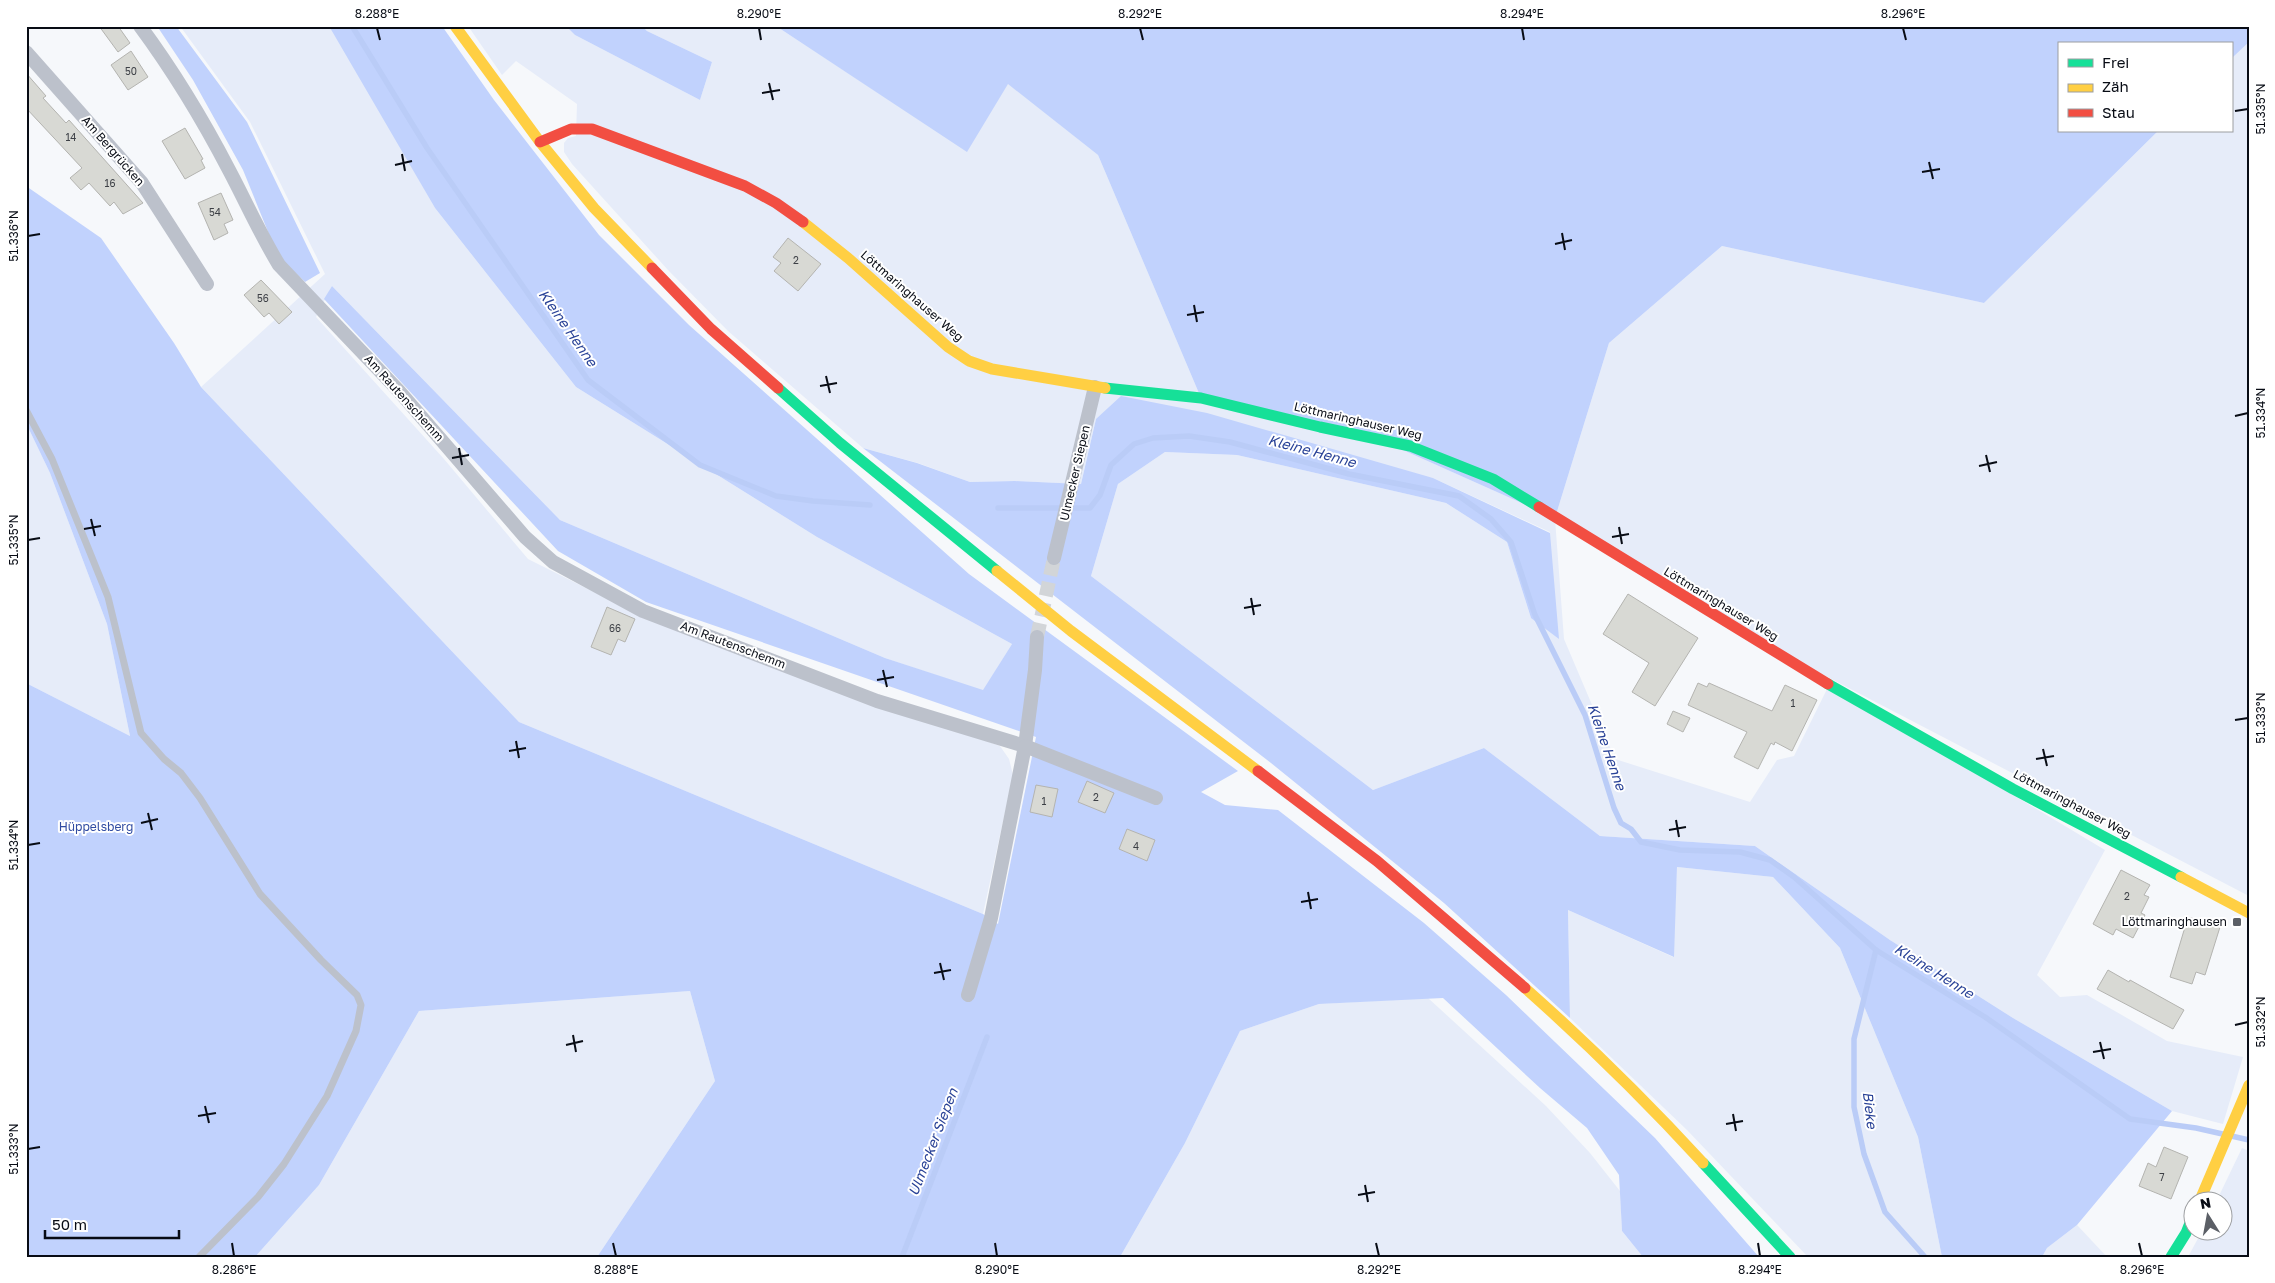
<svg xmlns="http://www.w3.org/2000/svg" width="2275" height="1283" font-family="'Golos Text',sans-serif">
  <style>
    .green { fill: #e6ecf9 }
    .forest { fill: #c1d2fd }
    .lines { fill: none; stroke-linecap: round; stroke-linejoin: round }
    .stream { stroke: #baccf7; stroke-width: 5.5 }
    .building { fill: #d8d9d4; stroke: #b4b4b0 }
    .street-tunnel { stroke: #d2d5d8; stroke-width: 14; stroke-dasharray: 14 7; stroke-linecap: butt }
    .lane { stroke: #bcc1cb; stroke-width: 7 }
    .street { stroke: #bcc1cb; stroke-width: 14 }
    .fast { stroke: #16e098; stroke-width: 11 }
    .slow { stroke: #ffcf43; stroke-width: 11 }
    .jam { stroke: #f24e42; stroke-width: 11 }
    .ticks { fill: none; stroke: #080c15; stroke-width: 2 }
    .poi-dot { fill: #5b5f66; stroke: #fff; stroke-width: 2 }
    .labels { text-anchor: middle; stroke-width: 4; stroke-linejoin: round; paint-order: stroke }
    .number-label { font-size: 10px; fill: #3c3f45 }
    .street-label { font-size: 12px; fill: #080c15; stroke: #fff }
    .park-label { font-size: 12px; fill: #314ca2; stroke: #fff }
    .poi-label { font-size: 12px; fill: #080c15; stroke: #fff; text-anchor: end }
    .water-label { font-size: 14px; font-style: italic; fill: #294297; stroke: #fff }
    .neatline { fill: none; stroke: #080c15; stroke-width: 2 }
    .ticks-label { font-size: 12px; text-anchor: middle; fill: #080c15 }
  </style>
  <rect width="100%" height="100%" fill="#f6f8fb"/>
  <g class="green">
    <path d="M180,26h151l104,182 141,179 241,150 195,107 -29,47 -98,-33 -325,-138 -228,-234 -16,31 128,142 84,100 94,47 378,140 9,13 4,16 -30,139 -464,-192 -318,-335 124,-113 -75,-152z"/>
    <path d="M468,26h98l9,9 125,65 12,-38 -65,-31 -5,-5h134l191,125 41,-68 90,72 103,243 175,40 179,80 54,-175 113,-97 262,57 174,-172h73v-72l18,-17v854l-516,-268 -178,-109 9,120 51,120 135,43 27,-42 17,-4 35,-71 276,165 -68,125 23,22 27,-2 80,46 76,16 -20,67 -51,-13 -159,-93 -123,-78 -135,-94 -155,-10 -116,-88 -111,42 -282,-214 27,-92 47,-32 72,3 209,48 61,39 24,76 19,-86 -117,-54 -337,-59 -15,65 -66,-3 -45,1 -52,-19 -55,-15 -135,-117 -60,-61 -96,-106 -8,-12v-9l4,-5 8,-2 1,-32 -61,-43 -14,14z"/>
    <path d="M26,423l24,50 57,151 23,112 -104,-53z"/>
    <path d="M1677,867l96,10 67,71 78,189 24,120h-134l-121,-127 -117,-112 -2,-108 105,47z"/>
    <path d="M690,991l25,90 -118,176h-342l64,-72 100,-174z"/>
    <path d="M1428,998l118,108 44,47 30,38 2,40 21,26h-523l65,-114 55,-112 79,-27z"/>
    <path d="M2242,1148l7,3v106h-61l14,-26 20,-1v-30h-5z"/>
    <path d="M2077,1225l30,32h-65l5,-9z"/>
  </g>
  <g class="forest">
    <path d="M157,26h19l71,96 73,151 -15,9 -20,-19 -12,-19 -30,-74 -50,-90z"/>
    <path d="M329,26h113l52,74 105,135 90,90 280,249 269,197 -37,21 24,13 53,5 146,113 82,72 149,143 104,119h-116l-21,-26 -3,-56 -32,-47 -47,-40 -97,-90 -124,6 -79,27 -55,112 -65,114h-523l118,-176 -25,-90 -271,20 -100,174 -64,72h-229v-574l104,53 -23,-112 -57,-151 -24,-50v-237l75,52 73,105 27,44 318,335 464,192 15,10 38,-187 -390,-135 -88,-51 -234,-252 8,-13 228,234 325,138 98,32 29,-46 -195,-107 -241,-150 -141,-179z"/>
    <path d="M566,26h76l5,5 65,31 -12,38 -125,-65z"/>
    <path d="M776,26h1473v16l-18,17v-15h-172v87h99l-174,172 -262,-57 -113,97 -54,175 -179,-80 -175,-40 -103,-243 -90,-71 -41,68z"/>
    <path d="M1121,396l86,17 226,65 117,55 9,106 -28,-21 -24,-76 -61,-39 -209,-48 -72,-3 -47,32 -27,92 282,214 111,-42 116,88 155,10 135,94 123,78 159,93 -95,114 -30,23 -5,9h-100l-24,-120 -78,-189 -67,-71 -96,-10 -3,90 -106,-47 2,108 -126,-115 -173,-140 -408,-315 54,15 53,19 45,-1 66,3 15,-65z"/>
  </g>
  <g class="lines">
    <g class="stream">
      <path d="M352,26l75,122 161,232 112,85 76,31 37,5 57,4"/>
      <path d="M998,508h92l10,-13 11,-30 23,-21 19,-6 36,-2 41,6 119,32 110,22 32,23 20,23 24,73 50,100 29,93 7,15 10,6 10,13 39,8 60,2 30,8 24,17 82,73 109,67 145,102 66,9 53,12"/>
      <path d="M1876,950l-22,89v68l10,47 21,58 40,45"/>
      <path d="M902,1257l85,-220"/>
    </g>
  </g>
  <g class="building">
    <path d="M99,26h19l12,17 -12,9z"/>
    <path d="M131,51l17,26 -20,13 -17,-25z"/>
    <path d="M26,73l20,23 -3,2 23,25 3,-3 74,83 -20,11 -9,-12 -4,4 -21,-23 -8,7 -11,-12 12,-10 -56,-60z"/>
    <path d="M185,128l18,31 -2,1 4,8 -20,11 -23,-38z"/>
    <path d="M221,193l12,27 -9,4 4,9 -14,7 -16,-37z"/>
    <path d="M788,238l33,26 -23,27 -24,-20 7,-8 -8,-6z"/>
    <path d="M261,280l31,32 -13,12 -10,-11 -5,4 -20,-22z"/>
    <path d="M1628,594l70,44 -43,68 -23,-14 17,-29 -46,-29z"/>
    <path d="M607,607l28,12 -10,23 -7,-3 -7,16 -20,-8z"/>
    <path d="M1698,683l9,4 2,-4 63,28 13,-26 32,15 -25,51 -17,-9 -1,3 -3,-2 -13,26 -24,-12 13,-25 -59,-27z"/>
    <path d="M1673,711l17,7 -7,14 -16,-8z"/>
    <path d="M1087,781l27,12 -9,20 -27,-11z"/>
    <path d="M1036,785l22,4 -6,28 -22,-5z"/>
    <path d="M1127,829l28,11 -8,21 -28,-12z"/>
    <path d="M2121,870l29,15 -6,10 5,2 -8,16 4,2 -12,23 -17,-9 -3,6 -20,-11z"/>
    <path d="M2188,917l32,10 -15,48 -9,-3 -4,12 -22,-7z"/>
    <path d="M2108,970l21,12 1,-2 54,30 -11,19 -76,-40z"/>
    <path d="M2164,1147l24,10 -17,42 -32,-13 9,-23 8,4z"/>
  </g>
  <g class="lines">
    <path class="street-tunnel" d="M1037,637l17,-79"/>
    <path class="lane" d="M26,410l26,49 56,138 33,136 23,26 17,14 19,25 60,96 61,66 36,35 4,10 -5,26 -29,65 -43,68 -26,33 -59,60"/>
    <g class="street">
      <path d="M140,26c34,46 63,94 89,144 17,32 31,64 50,95l120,126 126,146 28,25 90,49 234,90 148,45 10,-76 2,-33"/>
      <path d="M26,52l116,131 65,101"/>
      <path d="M1054,558l41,-171"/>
      <path d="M968,995l23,-77 34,-172 131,52"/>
    </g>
    <g class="fast">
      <path d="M778,388l62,55 157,128"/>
      <path d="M1105,388l96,10 119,29 90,19 83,33 46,28"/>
      <path d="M1828,684l185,105 168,88"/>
      <path d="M1703,1163l87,94"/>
      <path d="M2171,1257l15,-24 6,-15"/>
    </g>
    <g class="slow">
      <path d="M455,26l85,116 54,66 58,60"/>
      <path d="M803,222l45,36 100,89 21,14 23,8 113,19"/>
      <path d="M997,571l74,60 187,140"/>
      <path d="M2181,877l68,36"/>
      <path d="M1525,988c62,55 122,114 178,175"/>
      <path d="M2200,1200l49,-115"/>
    </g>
    <g class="jam">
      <path d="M540,142l31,-13h21l153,57 31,17 27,19"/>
      <path d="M652,268l59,61 67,59"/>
      <path d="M1539,507l289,177"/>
      <path d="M1258,771l119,90 148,127"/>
    </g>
  </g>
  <path class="ticks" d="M377,28l3,12M759,28l2,12M1140,28l3,12M1522,28l2,12M1903,28l3,12M769,83l4,17M762,93l18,-3M2235,111l13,-2M402,154l3,17M1929,162l4,17M395,165l17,-4M1922,172l18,-3M1562,233l3,17M28,236l12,-2M1555,244l17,-4M1194,305l3,17M1187,315l17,-3M826,376l4,17M820,386l17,-3M2235,416l13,-3M459,448l3,17M1986,455l4,17M452,458l17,-3M1979,466l18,-4M91,519l4,17M1619,527l3,17M84,529l17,-3M1612,537l17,-3M28,540l12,-2M1251,598l3,17M1244,608l17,-3M883,670l4,17M877,680l17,-3M2235,720l13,-2M516,741l3,17M2043,749l4,17M509,751l17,-3M2036,759l18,-3M148,813l4,17M1676,820l3,17M141,823l17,-4M1669,830l17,-3M28,845l12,-2M1308,892l3,17M1301,902l17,-3M940,963l4,17M934,973l17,-3M2235,1025l13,-3M573,1035l3,17M2100,1042l4,17M566,1045l17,-4M2093,1052l18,-3M205,1106l4,17M1733,1114l3,17M198,1116l18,-3M1726,1124l17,-3M28,1149l12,-2M1365,1185l3,17M1358,1195l17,-3M232,1243l2,13M613,1243l3,13M995,1243l2,13M1376,1243l3,13M1758,1243l2,13M2139,1243l3,13"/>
  <rect class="poi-dot" x="2232" y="917" width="10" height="10" rx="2.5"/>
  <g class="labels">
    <g class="number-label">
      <text x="131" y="75">50</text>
      <text x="71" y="141">14</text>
      <text x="110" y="187">16</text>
      <text x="215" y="216">54</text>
      <text x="796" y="264">2</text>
      <text x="263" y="302">56</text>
      <text x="615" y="632">66</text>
      <text x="1793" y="707">1</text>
      <text x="1096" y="801">2</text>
      <text x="1044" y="805">1</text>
      <text x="1136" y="850">4</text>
      <text x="2127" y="900">2</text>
      <text x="2162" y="1181">7</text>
    </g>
    <g class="street-label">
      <text transform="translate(113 151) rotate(49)" y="4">Am Bergrücken</text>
      <text transform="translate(912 296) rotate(41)" y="4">Löttmaringhauser Weg</text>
      <text transform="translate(404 398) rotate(48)" y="4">Am Rautenschemm</text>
      <text transform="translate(1358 421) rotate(13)" y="4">Löttmaringhauser Weg</text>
      <text transform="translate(1075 473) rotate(-77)" y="4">Ulmecker Siepen</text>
      <text transform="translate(1721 604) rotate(31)" y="4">Löttmaringhauser Weg</text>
      <text transform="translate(733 645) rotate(21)" y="4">Am Rautenschemm</text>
      <text transform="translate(2072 804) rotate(28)" y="4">Löttmaringhauser Weg</text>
    </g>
    <g class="park-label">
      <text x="96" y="831">Hüppelsberg</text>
    </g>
    <g class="poi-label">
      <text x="2227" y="926">Löttmaringhausen</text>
    </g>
    <g class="water-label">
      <text transform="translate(568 328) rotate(55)" y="5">Kleine Henne</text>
      <text transform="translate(1312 451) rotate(15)" y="5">Kleine Henne</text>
      <text transform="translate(1607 747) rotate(71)" y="5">Kleine Henne</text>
      <text transform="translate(1934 971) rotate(32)" y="5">Kleine Henne</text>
      <text transform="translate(1870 1110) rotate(83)" y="5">Bieke</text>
      <text transform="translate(933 1142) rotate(-69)" y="5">Ulmecker Siepen</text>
    </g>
  </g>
  <rect width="2275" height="1283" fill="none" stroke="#ffffff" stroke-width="55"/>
  <rect x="2058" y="42" width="175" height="90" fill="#ffffff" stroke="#9c9ea1"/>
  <rect x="2068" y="59" width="25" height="8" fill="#16e098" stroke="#9c9ea1"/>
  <text x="2102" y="68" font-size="15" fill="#080c15">Frei</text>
  <rect x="2068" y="84" width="25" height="8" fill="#ffcf43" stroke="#9c9ea1"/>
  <text x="2102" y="92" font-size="15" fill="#080c15">Zäh</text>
  <rect x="2068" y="109" width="25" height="8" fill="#f24e42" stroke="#9c9ea1"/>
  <text x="2102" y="118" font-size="15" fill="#080c15">Stau</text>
  <g transform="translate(2208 1216) rotate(349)"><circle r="24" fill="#ffffff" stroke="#9c9ea1"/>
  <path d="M0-4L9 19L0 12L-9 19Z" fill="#5b5f66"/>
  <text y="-8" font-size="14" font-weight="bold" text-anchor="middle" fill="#080c15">N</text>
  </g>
  <path d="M45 1230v8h134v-8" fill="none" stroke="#080c15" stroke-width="2.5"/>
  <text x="52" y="1230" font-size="15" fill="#080c15" stroke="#ffffff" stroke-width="4" paint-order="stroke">50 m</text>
  <rect x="28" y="28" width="2220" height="1228" class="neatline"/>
  <g class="ticks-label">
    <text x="377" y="18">8.288°E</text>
    <text x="759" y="18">8.290°E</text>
    <text x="1140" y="18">8.292°E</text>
    <text x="1522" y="18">8.294°E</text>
    <text x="1903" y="18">8.296°E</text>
    <text transform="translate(2261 109) rotate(-90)" y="4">51.335°N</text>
    <text transform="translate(14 236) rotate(-90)" y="4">51.336°N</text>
    <text transform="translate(2261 413) rotate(-90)" y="4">51.334°N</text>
    <text transform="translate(14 540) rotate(-90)" y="4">51.335°N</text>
    <text transform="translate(2261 718) rotate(-90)" y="4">51.333°N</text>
    <text transform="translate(14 845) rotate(-90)" y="4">51.334°N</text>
    <text transform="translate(2261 1022) rotate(-90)" y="4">51.332°N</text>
    <text transform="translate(14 1149) rotate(-90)" y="4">51.333°N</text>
    <text x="234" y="1274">8.286°E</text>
    <text x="616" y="1274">8.288°E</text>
    <text x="997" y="1274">8.290°E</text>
    <text x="1379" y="1274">8.292°E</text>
    <text x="1760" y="1274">8.294°E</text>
    <text x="2142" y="1274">8.296°E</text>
  </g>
</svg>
